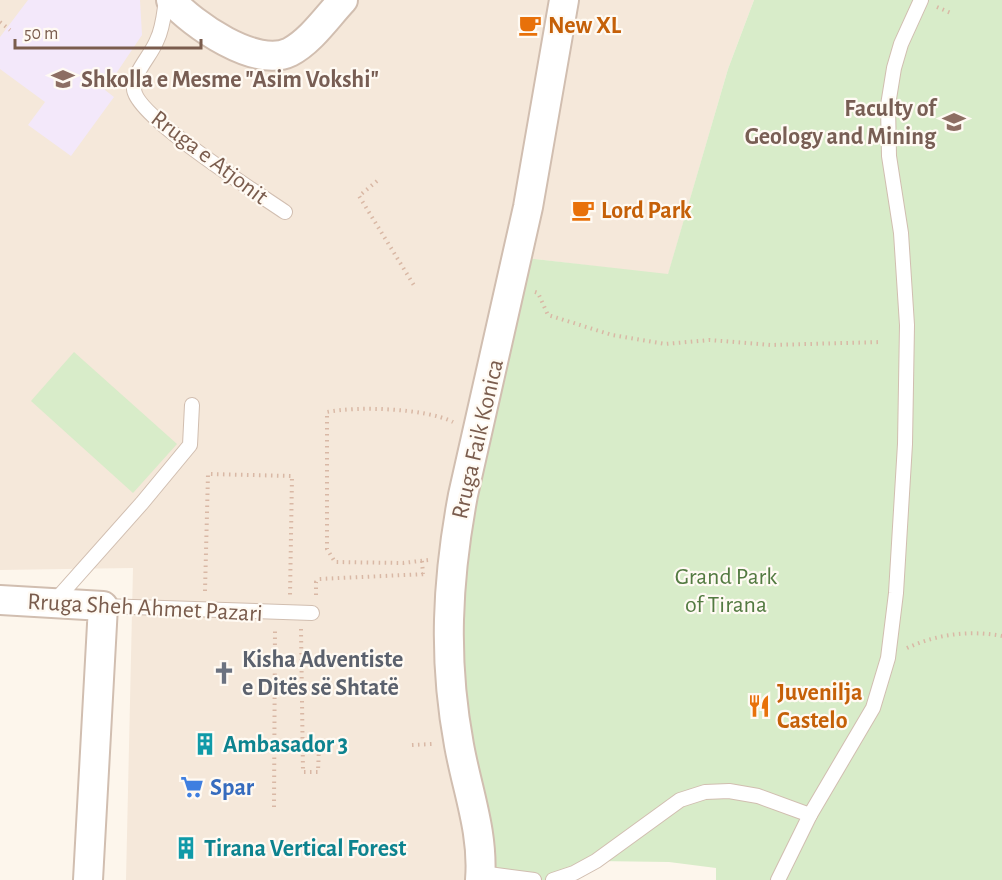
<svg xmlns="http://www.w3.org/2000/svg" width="1002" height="880" font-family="'Alegreya Sans',sans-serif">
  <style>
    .residential { fill: #f5e8da }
    .education { fill: #f3e8fa }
    .green { fill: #d8ecc9 }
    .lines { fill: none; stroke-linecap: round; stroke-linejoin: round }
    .lane-casing { stroke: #d1beb0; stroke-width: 16 }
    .street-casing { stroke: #d1beb0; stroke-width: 32 }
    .path { stroke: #d9b8a5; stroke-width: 4; stroke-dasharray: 1.5 4.5; stroke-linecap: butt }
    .lane { stroke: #fff; stroke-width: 14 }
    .street { stroke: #fff; stroke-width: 28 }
    .labels { text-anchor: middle; stroke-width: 4.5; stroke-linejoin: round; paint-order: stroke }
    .food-label { font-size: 24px; font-weight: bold; fill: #c56008; stroke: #fffaf3; text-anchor: start }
    .education-label { font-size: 24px; font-weight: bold; fill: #785e54; stroke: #fffaf3; text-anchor: start }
    .street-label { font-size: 24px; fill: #7a5c4d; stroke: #fffaf3 }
    .park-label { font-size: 24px; fill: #537a41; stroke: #fffaf3 }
    .worship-label { font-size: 24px; font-weight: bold; fill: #5b616d; stroke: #fffaf3; text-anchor: start }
    .culture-label { font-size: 24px; font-weight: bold; fill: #0d838f; stroke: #fffaf3; text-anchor: start }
    .shop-label { font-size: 24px; font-weight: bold; fill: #366cbe; stroke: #fffaf3; text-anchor: start }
  </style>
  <rect width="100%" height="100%" fill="#fdf6ec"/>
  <path class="residential" d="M0,0h754l-26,69 -60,206 -150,-18 16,623h-408l7,-312 -133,2z"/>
  <path class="education" d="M28,0h112l2,35 -37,55 9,7 -43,59 -43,-31 17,-23 -45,-33v-32z"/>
  <g class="green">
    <path d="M754,0h248v880h-286v-12l-47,-6 -73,-1 -43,19h-19l-53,-15 -33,-215 69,-393 151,17 60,-205z"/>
    <path d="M74,352l103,92 -44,49 -102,-92z"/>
  </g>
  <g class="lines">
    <g class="lane-casing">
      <g id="lane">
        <path d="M166,0c-2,13 -3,28 -9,40 -6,16 -24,32 -23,49 1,27 125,105 151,123"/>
        <path d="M54,602l88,-99 48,-58 2,-40"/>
        <path d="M103,606l209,7"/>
        <path d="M481,873l53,7"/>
        <path d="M553,880l21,-7 22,-12 84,-61 25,-8 24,-1 29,5 52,19"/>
        <path d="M778,880l32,-65 63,-107 15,-50 8,-65 9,-149 2,-119 -6,-92 -12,-77 -1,-51 6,-37 7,-24 20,-44"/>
      </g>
    </g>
    <g class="street-casing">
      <g id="street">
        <path d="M171,0c21,24 85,69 119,52 21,-11 37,-35 53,-52"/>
        <path d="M0,600l103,6 -15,274"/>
        <path d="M480,880c4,-47 -13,-90 -21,-135 -16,-86 -12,-165 4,-250l65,-288 36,-207"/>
      </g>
    </g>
    <g class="path">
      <path d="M937,7l16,7"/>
      <path d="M0,22l10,8"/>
      <path d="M377,181l-18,15 56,91"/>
      <path d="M535,292l3,1 10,22 64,20 53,9 45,-4 61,5 111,-3"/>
      <path d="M428,560l-25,3 -68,-1 -8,-13v-137c30,-6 98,-4 126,10"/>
      <path d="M422,561l1,13"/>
      <path d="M205,591l3,-117 84,2 -2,119"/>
      <path d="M316,595v-13l3,-3 107,-5"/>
      <path d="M301,629l2,143h15l1,-25"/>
      <path d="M907,648c30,-14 63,-18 95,-12"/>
      <path d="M412,745l20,-1"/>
      <path d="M302,747h25"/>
      <path d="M274,807l1,-178"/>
    </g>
    <use href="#lane" class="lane"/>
    <use href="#street" class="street"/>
  </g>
  <defs>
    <g id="cafe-bare" transform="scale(1.8)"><path d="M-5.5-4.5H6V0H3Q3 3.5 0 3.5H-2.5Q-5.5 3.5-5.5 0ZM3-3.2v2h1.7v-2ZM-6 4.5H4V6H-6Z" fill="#e8710a" stroke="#fffaf3" stroke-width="2.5" paint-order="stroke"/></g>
    <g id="school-bare" transform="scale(1.8)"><path d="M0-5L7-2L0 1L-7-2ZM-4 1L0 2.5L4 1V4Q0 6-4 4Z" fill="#8d6e63" stroke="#fffaf3" stroke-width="2.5" paint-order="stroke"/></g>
    <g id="university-bare" transform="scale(1.8)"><path d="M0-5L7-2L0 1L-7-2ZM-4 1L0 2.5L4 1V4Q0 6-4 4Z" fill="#8d6e63" stroke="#fffaf3" stroke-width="2.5" paint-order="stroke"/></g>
    <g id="church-bare" transform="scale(1.8)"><path d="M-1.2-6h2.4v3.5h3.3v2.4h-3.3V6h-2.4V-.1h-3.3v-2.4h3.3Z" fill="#6b7280" stroke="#fffaf3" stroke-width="2.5" paint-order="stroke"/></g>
    <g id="restaurant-bare" transform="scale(1.8)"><path d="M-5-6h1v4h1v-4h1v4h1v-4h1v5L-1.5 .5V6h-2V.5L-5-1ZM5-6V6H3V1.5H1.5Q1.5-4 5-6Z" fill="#e8710a" stroke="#fffaf3" stroke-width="2.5" paint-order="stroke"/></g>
    <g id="building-bare" transform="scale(1.8)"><path d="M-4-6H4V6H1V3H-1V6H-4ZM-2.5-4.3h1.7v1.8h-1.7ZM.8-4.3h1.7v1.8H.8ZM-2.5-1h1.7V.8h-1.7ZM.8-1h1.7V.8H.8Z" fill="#0f9aa8" stroke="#fffaf3" stroke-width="2.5" paint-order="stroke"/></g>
    <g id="supermarket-bare" transform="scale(1.8)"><path d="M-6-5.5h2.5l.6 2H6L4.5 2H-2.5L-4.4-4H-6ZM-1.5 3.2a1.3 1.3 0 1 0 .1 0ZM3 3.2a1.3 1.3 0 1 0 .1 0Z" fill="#3f7fe0" stroke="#fffaf3" stroke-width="2.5" paint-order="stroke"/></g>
  </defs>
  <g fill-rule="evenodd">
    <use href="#cafe-bare" x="530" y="25"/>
    <use href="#school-bare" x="63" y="79"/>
    <use href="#university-bare" x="954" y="122"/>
    <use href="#cafe-bare" x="583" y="210"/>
    <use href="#church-bare" x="224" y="673"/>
    <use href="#restaurant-bare" x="759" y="706"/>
    <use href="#building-bare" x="205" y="744"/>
    <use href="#supermarket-bare" x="192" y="787"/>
    <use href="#building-bare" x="186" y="848"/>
  </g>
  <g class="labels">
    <g class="food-label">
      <text x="548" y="33">New XL</text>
      <text x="601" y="218">Lord Park</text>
      <text x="777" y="700">Juvenilja<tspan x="777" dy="28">Castelo</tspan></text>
    </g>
    <g class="education-label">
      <text x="81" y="87">Shkolla e Mesme "Asim Vokshi"</text>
      <text x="936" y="116" text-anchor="end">Faculty of<tspan x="936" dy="28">Geology and Mining</tspan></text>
    </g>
    <g class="street-label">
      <text transform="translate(210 157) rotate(37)" y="8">Rruga e Atjonit</text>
      <text transform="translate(477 439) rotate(-77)" y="8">Rruga Faik Konica</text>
      <text transform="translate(145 607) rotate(3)" y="8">Rruga Sheh Ahmet Pazari</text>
    </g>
    <g class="park-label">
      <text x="726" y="584">Grand Park<tspan x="726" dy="28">of Tirana</tspan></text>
    </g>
    <g class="worship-label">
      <text x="242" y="667">Kisha Adventiste<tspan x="242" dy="28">e Ditës së Shtatë</tspan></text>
    </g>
    <g class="culture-label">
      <text x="223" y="752">Ambasador 3</text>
      <text x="204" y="856">Tirana Vertical Forest</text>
    </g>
    <g class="shop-label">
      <text x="210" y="795">Spar</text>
    </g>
  </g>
  <path d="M15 39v9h186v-9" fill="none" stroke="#7a5c4d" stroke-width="3"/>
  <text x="24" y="39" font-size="18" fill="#7a5c4d" stroke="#fffaf3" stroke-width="4.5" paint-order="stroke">50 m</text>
</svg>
